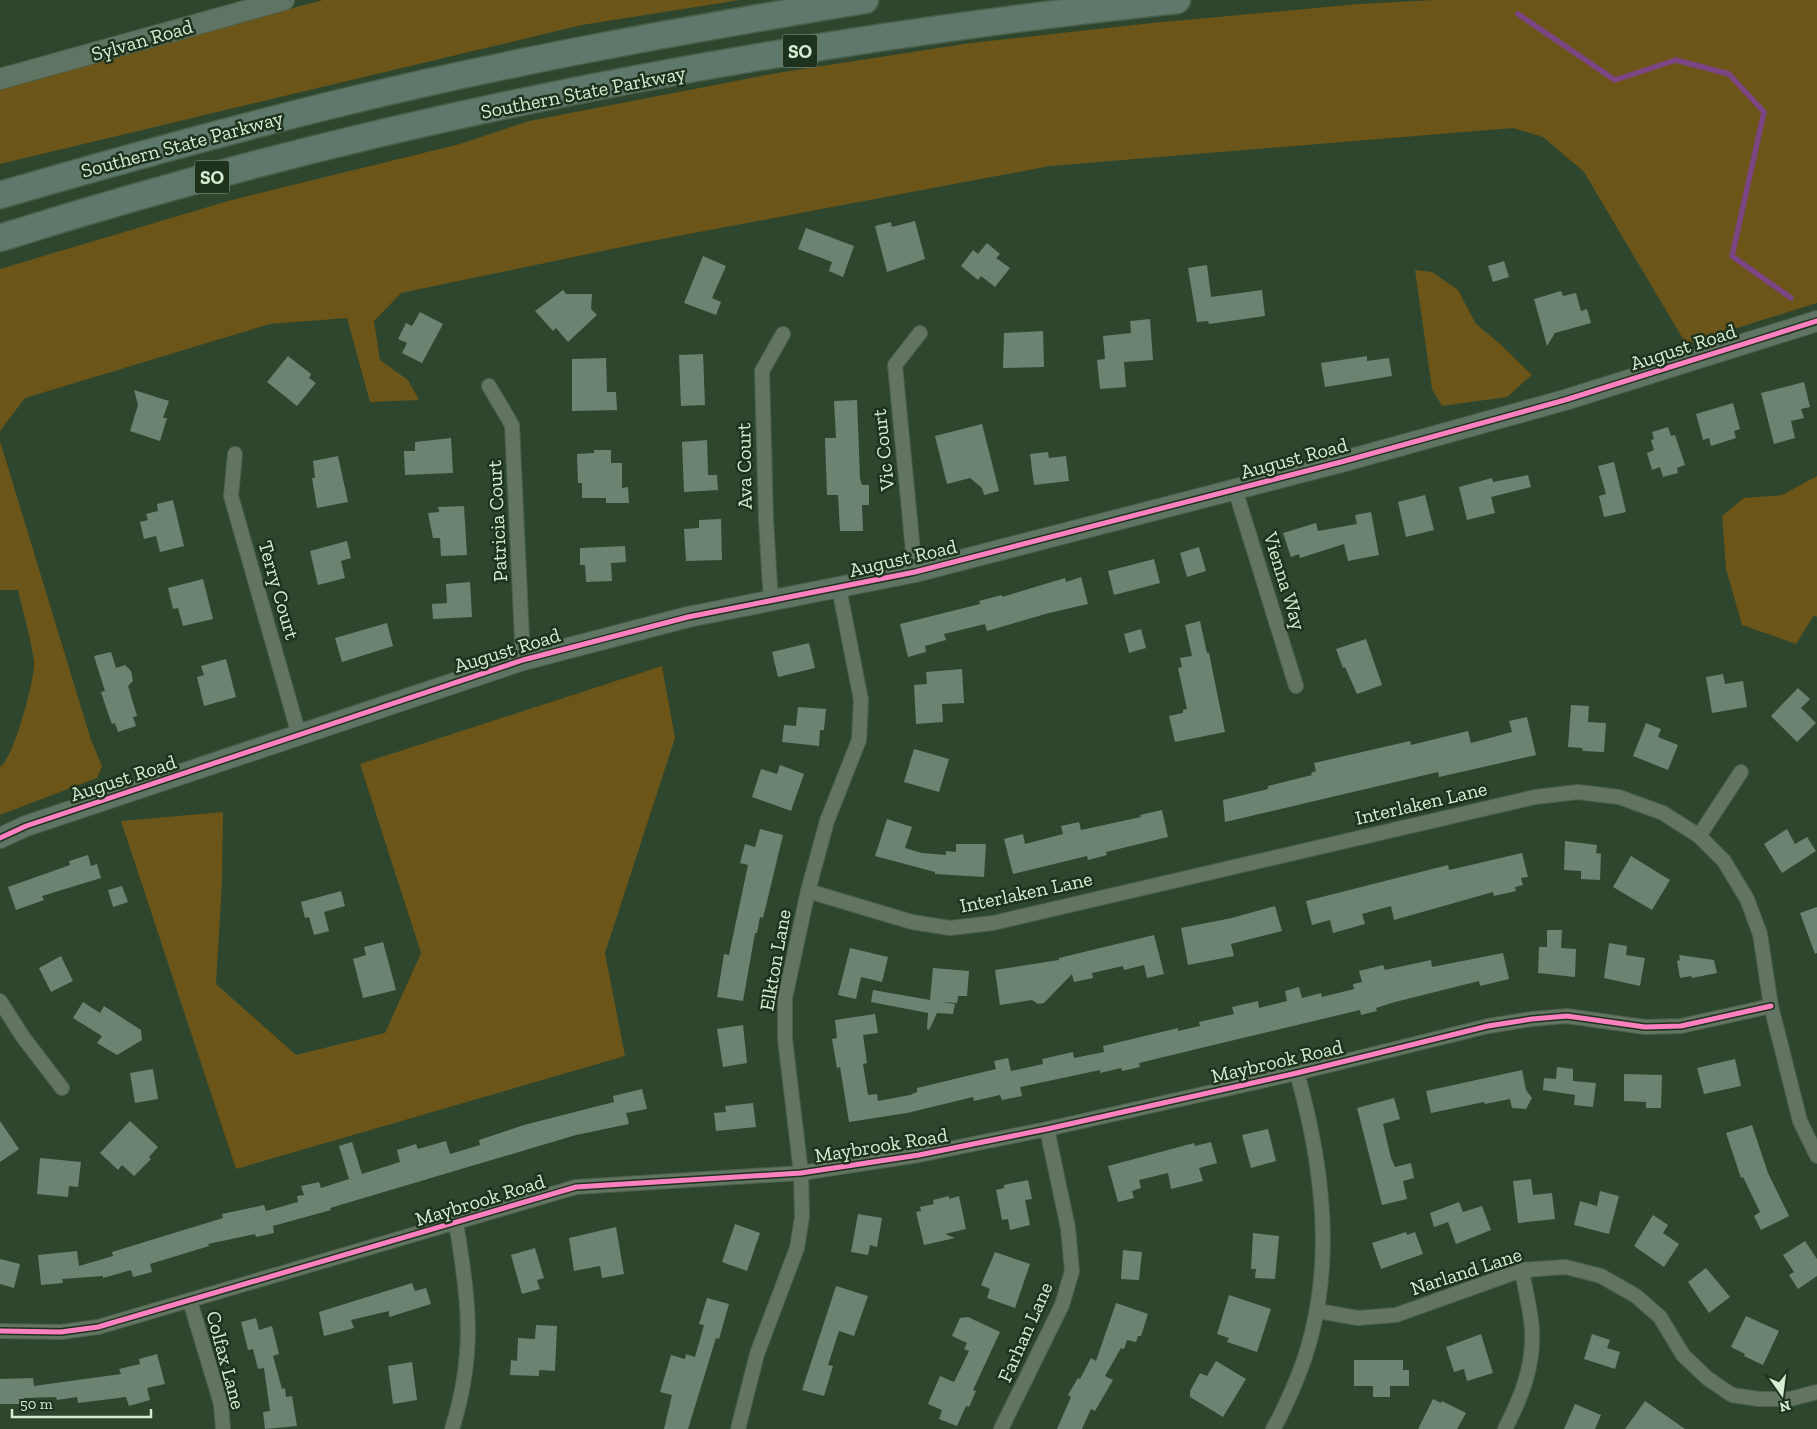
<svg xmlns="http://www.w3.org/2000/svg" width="1817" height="1429" font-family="'Zilla Slab',serif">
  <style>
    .green { fill: #6b5518 }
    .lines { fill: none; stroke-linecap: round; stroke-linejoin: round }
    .stream { stroke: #7c4583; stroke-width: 5.5 }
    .building { fill: #6b8472 }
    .street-casing { stroke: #4c614c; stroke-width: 16 }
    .secondary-casing { stroke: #4c614c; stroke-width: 22 }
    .highway-casing { stroke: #4c614c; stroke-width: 29 }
    .street { stroke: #637463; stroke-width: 14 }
    .secondary { stroke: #607464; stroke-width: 20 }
    .highway { stroke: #5f786c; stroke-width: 26 }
    .cycleway-casing { stroke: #1e321d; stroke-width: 8 }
    .cycleway { stroke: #ff80c0; stroke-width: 5 }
    .labels { text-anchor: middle; stroke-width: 5; stroke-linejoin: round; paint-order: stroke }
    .shield { fill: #1e321d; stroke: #9eb69c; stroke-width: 1 }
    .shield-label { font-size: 19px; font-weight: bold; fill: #d5eed3 }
    .street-label { font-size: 20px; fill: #d5eed3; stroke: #1e321d }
  </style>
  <rect width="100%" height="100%" fill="#2e462e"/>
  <g class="green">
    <path d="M323,0h417l-158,25 -582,139v-78z"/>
    <path d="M1434,0h383v303l-131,41 -102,-172 -41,-35 -30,-9 -463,38 -409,77 -240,50 -27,28 6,39 28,20 11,20 -49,2 -23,-84 -77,6 -245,74 -25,33v-162l228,-68 232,-57 69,-23 248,-48 194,-30 181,-20 207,-19z"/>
    <path d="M1415,270l17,2 26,18 18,34 23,19 33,32 -25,22 -65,9 -10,-17z"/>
    <path d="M0,441l91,299 11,26 -5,12 -97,37v-48c14,-9 35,-88 34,-105 -3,-24 -11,-49 -16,-72h-18z"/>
    <path d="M1817,476v141l-3,-2 -18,29 -54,-19 -16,-56 -4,-53 22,-18 38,-3z"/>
    <path d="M662,666l13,72 -70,215 20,103 -389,113 -115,-348 102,-9 -1,70 -6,102 80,71 89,-22 36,-80 -61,-189z"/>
  </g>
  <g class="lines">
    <path class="stream" d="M1518,14l97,66 61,-20 53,14 35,38 -32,144 59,42"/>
  </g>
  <g class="building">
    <path d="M915,221l10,38 -38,13 -12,-46 16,-4 1,5z"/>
    <path d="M806,228l48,18 -11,31 -14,-6 3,-9 -34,-13z"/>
    <path d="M987,243l13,11 -4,4 14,10 -15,19 -14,-11 -3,4 -17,-14 12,-16 5,4z"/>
    <path d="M703,256l23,10 -14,32 9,4 -5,13 -32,-12z"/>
    <path d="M1504,261l5,16 -16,5 -5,-16z"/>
    <path d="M1207,265l4,32 51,-7 3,26 -56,8 -1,-3 -11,1 -9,-54z"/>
    <path d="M563,290l3,4h26l-1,15 6,6 -29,27 -12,-14 -3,3 -18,-20z"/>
    <path d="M1561,291l2,5 13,-3 5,18 6,-2 4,14 -36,10 -8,13 -13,-47z"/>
    <path d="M420,312l23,12 -21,39 -20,-10 5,-10 -9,-4 8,-16 6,3z"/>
    <path d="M1150,319l3,41 -29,2 2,25 -26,2 -3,-29 8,-1 -2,-23 28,-3 -1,-12z"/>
    <path d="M1043,331l1,36 -41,1 1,-35z"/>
    <path d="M703,354l2,51 -24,1 -2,-51z"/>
    <path d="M288,356l23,18 -2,4 7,5 -19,23 -30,-24z"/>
    <path d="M1367,356v5l22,-3 3,18 -67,11 -4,-24z"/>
    <path d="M606,358l1,34h9l1,18 -45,1v-52z"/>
    <path d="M1804,382l6,25 -9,2 3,9 -13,3 4,17 -21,6 -13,-51z"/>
    <path d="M134,390l35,11 -6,17h4l-7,23 -30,-10 8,-26z"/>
    <path d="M857,400l3,79 2,6h7v20h-7l1,26h-23l-2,-36h-11l-2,-57h11l-2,-37z"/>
    <path d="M1733,403l7,26 -6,2 2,7 -25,8 -2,-8 -6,2 -7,-26z"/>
    <path d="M982,424l17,67 -15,4 -2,-7 -12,-10 -23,6 -12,-48z"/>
    <path d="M1668,427l3,9 4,-1 10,30 -8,3 1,5 -15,4 -3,-10 -8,3 -5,-17 7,-3 -3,-10 3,-1 -2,-7z"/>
    <path d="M451,438l2,35 -48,2 -1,-24h11v-9z"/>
    <path d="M707,440l1,35h9l1,15 -34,2 -2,-50z"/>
    <path d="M594,450h17v13h11v25l6,-1 1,16h-23v-5h-24v-15h-4l-1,-29 17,-1z"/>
    <path d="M1048,452l1,6 17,-2 3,25 -35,4 -4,-31z"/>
    <path d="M338,456l10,46 -31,6 -5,-30h3l-2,-17z"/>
    <path d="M1614,462l12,50 -22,5 -5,-21 7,-2 -8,-28z"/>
    <path d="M1528,475l3,12 -40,10 4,16 -28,7 -8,-33 33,-9 1,4z"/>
    <path d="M1425,495l9,35 -28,7 -8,-35z"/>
    <path d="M173,500l11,46 -24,6 -4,-16 -12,3 -4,-17 8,-2 -2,-6 12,-3 -1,-7z"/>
    <path d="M464,506l3,49 -26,1 -1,-18h-7l-5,-25 11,-1 -1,-5z"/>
    <path d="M1371,512l8,43 -31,6 -4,-17 -44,14 -1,-4 -8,3 -8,-24 33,-10 2,8 39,-7 -2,-9z"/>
    <path d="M721,519l1,41 -36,1 -2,-32 15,-1v-8z"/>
    <path d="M347,541l4,17 -10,3 4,17 -27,7 -8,-34z"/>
    <path d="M625,546l1,16 -15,1 1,18 -26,1 -1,-17h-5v-17z"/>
    <path d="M1199,547l7,24 -19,6 -7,-24z"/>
    <path d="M1154,559l6,24 -46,12 -6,-24z"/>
    <path d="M1081,577l7,27 -39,9 -62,18 -2,-7 -41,10 2,6 -21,6 1,6 -18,5 -8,-33 80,-20 -1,-3 23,-6v2l63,-19 1,4z"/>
    <path d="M203,579l10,40 -30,7 -5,-18 -5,1 -5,-21z"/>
    <path d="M470,582l2,35 -39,2 -1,-15 15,-1 -1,-19z"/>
    <path d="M1200,621l7,32h2l16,79 -50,10 -6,-26 14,-3v-3l4,-1 -9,-41 4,-1 -2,-9 12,-2 -7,-31z"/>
    <path d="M387,623l6,23 -51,16 -7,-24z"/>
    <path d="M1141,629l5,19 -17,5 -5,-19z"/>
    <path d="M1366,639l16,46 -25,9 -12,-27 -2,1 -7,-19z"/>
    <path d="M809,643l6,25 -37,9 -6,-25z"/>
    <path d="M111,652l5,16 9,-3 6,6 2,10 -5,5 9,30 -4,1 3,9 -18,6 -3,-9 -3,1 -2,-5 -9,-27 4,-1 -11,-35z"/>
    <path d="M226,659l10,38 -32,9 -7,-29 7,-2 -3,-9z"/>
    <path d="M962,669l2,34 -22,1 1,18 -27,2 -2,-39 13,-1 -1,-12z"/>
    <path d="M1723,674l2,10 18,-3 4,26 -35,6 -6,-36z"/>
    <path d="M1798,688l12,11 -9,9 15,15 -19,19 -26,-26z"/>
    <path d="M1571,705l18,1 -1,16 18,1 -2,29 -21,-1 -1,-3 -14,-1z"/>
    <path d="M798,707l28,2 -2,21h-4l-1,16 -37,-4 2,-17 12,1z"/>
    <path d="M1527,717l9,38 -97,22 -1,-5 -213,50 -2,-22 45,-11v-3l44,-11 -1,-2 5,-2 -2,-8 96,-22 1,4 57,-14 3,12 41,-11 -3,-11z"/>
    <path d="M1646,723l15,6 -3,8 20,8 -10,25 -35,-14z"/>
    <path d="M914,749l35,10 -10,33 -35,-10z"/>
    <path d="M780,765l24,9 -13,37 -39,-14 9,-28 16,5z"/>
    <path d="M1162,810l6,27 -62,15 1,3 -19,5 -1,-4 -74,18 -9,-35 19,-5 2,10 38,-10 -2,-8 18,-4 2,8 60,-13 -1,-2z"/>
    <path d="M887,819l25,8 -7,21 17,5 24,2v-4l10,1v-8h30l-2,33 -49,-3v-2l-60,-16z"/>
    <path d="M760,829l23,6 -20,83 -3,-1 -3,16h-2l-12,68 -26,-4 7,-43 5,1 19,-90 -8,-2 5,-19 10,3z"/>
    <path d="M1787,829l8,15 12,-7 9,14 -34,22 -18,-29z"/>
    <path d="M1565,841l32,4 -1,8 5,1 -1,26 -19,-1v-8l-17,-1z"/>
    <path d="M1522,853l6,24 -7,1 2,7 -8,2 1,4 -22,5 -1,-4 -99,28 -3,-14 -29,8 3,10 -32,9 -3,-13 -18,5 -6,-24 142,-36 1,5z"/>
    <path d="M88,855l3,11 6,-2 4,14 -59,18 2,4 -28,10 -8,-23 62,-22 -1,-4z"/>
    <path d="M1631,856l39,24 -18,30 -39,-23z"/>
    <path d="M122,886l6,16 -15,5 -5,-17z"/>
    <path d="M341,891l4,15 -21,6 5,19 -15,4 -5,-18 -4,1 -4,-16z"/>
    <path d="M1275,906l7,25 -51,13 3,12 -46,9 -7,-37 51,-10z"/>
    <path d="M1817,907v46l-2,1 -15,-41z"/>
    <path d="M1547,930h15l-1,18 15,1 -1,28 -37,-4 1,-26h8z"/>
    <path d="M1154,935l10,39 -17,4 -3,-13 -20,5 -1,-4 -31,7 1,5 -19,4 -2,-8 -28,29 -6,1 -6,-4 -32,5 -5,-35 64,-10v-2z"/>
    <path d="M383,942l13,48 -33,8 -10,-39 13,-4 -2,-8z"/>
    <path d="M1609,943l18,3 -1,9 19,3 -5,28 -36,-8z"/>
    <path d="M850,948l38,9 -6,25 -21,-5 -5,22 -18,-4z"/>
    <path d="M1503,953l6,26 -29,7 -1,-5 -84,21 -19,6 1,3 -16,4 -1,-5 -155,37 -66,16 1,4 -18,4 -1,-3 -21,5v-3l-80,17 2,9 -20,4 -2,-5 -26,6 -1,-4 -66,16 -58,9 -9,-55 -3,1 -5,-29 5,-1 -2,-18 40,-6 3,19 -15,2 4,28 -4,1 5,31 9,-1 1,7 32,-6 7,-3v-4l79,-19 -2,-8 14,-3 3,13 32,-7 -1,-5 31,-7 1,6 30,-6 -1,-6 75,-18v3l22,-5 -1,-4 35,-8 -2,-7 26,-6 1,7 28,-7 -2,-10 14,-4 3,11 19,-5 1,4 32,-8 -1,-5 9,-2 -3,-11 24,-6 2,5 46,-10 1,7z"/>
    <path d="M1679,955l35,5 3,13 -25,5 -1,-2 -11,2 -3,-17 3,-1z"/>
    <path d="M61,956l12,25 -22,11 -12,-24z"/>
    <path d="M933,968l36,3 -2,25h-9l-1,7 -15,-1 13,2 -2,10 -16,-1 -8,17 -2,-1 1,-16 -57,-11 2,-12 57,10z"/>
    <path d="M83,1002l17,11 4,-7 37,24 1,10 -25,15 -20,-12 5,-7 -29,-18z"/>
    <path d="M743,1025l4,38 -24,4 -6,-38z"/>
    <path d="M1735,1059l6,27 -37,8 -7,-26z"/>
    <path d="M1557,1067l16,2v12l23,2 -3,24 -19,-2 1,-10 -32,-5 1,-12 12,1z"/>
    <path d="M153,1069l5,30 -23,4 -5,-30z"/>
    <path d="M1522,1070l4,20 6,8 -6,11 -14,-1 -2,-9 -25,5 -1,-2 -53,11 -5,-22z"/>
    <path d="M1624,1074l38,1 -1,33h-15v-6l-22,-1z"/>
    <path d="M642,1089l5,20 -21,4 3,11 -53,11 -246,73 1,2 -58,16 1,7 -18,4 -1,-3 -47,10 1,2 -59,18 2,8 -19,5 -2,-7 -28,8v-2l-41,3 1,4 -22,2 -3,-30 39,-4 2,15 34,-10 -1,-4 111,-34 -1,-4 42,-9 2,6 32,-9 -1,-6 7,-1 -3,-9 18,-4 2,6 28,-9 -10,-33 13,-4 10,32 38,-12 -3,-12 19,-6 2,5 28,-8 4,13 30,-9 -1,-5 45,-15 90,-23 -1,-6z"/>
    <path d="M1394,1098l6,21 -17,5 8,34 4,9 16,-4 3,15 -11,3 4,18 -25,6 -25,-97z"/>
    <path d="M753,1103l3,24 -40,4 -2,-18 12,-1 -1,-6z"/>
    <path d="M0,1121l19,28 -19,13z"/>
    <path d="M130,1121l28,26 -9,10 2,2 -17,17 -12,-11 -4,5 -18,-17z"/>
    <path d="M1752,1125l16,48 21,43 -28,14 -7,-14 6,-4 -17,-35 -2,1 -15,-45z"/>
    <path d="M1268,1129l8,32 -25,7 -9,-33z"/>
    <path d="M1211,1142l6,21 -18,5 4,13 -32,8 -3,-16 -29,7 2,8 -9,3 2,7 -16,4 -10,-36 86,-23 1,3z"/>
    <path d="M40,1158l41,4 -3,25 -9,-1 -1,11 -31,-3z"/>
    <path d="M1531,1179l2,16 19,-2 3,26 -37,4 -5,-42z"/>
    <path d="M1028,1180l4,19 -7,1 5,25 -20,5 -2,-11 -6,1 -6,-30 8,-2v-3z"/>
    <path d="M1600,1191l19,5 -10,38 -35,-9 6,-24 17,5z"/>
    <path d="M949,1196v3l10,-3 7,33 -21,5 10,4 -31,7 -8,-33 5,-1 -1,-4 14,-3 -1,-4z"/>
    <path d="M1459,1202l4,10 19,-6 9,24 -35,14 -8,-22 -14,5 -4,-14z"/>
    <path d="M858,1214l24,4 -5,29 -7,-2 -2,10 -17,-3z"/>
    <path d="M1653,1215l15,10 -5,8 16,11 -15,23 -30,-21z"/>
    <path d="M735,1224l25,9 -13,38 -25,-9z"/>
    <path d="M616,1227l8,47 -22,4 -2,-12 -26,5 -5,-33z"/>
    <path d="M1406,1232l1,3 8,-3 8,22 -42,15 -9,-26z"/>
    <path d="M1253,1233l26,3 -4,43 -20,-1 1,-9h-5z"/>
    <path d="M1805,1241l12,18v17l-19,13 -9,-14 5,-3 -11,-17z"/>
    <path d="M535,1248l9,30 -7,2 3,9 -18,5 -11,-39z"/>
    <path d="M1123,1250l19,2 -3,28 -18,-1z"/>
    <path d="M995,1252l35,12 -15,44 -28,-10 3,-9 -9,-4z"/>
    <path d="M0,1259l20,5 -6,24 -14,-4z"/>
    <path d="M1706,1268l24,29 -21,16 -21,-31z"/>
    <path d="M412,1283l3,8 11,-3 5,16 -42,13v-6l-38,9 3,8 -30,8 -5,-24z"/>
    <path d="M836,1286l32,10 -14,40 -15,-5 -11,34 5,1 -9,30 -22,-6z"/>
    <path d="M1229,1295l42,14 -14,43 -30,-10 2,-4 -12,-4z"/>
    <path d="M707,1298l22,6 -10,35 -3,-1 -28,91h-24l8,-34 -12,-3 11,-37 14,4 1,-5 9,3 9,-32 -5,-1z"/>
    <path d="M1116,1303l32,11 -7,22h-3l-2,6 -9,-2 -3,9 -3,-1 -16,28 8,4 -18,31 -4,-2 -9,20h-25l14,-32 -3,-2 10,-17 2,1 11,-21 5,3z"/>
    <path d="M1746,1316l33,15 -16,34 -19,-9 1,-2 -14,-7z"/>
    <path d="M968,1317l32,15 -27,58 3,1 -7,16 -3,-1 -9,20 -18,-7 3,-9 -14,-6 12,-28 14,6 15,-31 -5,-2 3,-6 -15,-7 8,-18z"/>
    <path d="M256,1318l3,12 13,-4 7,28 -6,2 9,33 3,-1 1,9 6,-1 5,30 -32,3 -2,-17 7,-1 -6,-43 -6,1 -5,-20 -5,1 -7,-28z"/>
    <path d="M536,1325l21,1 -2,45 -16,-1v6l-29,-1 1,-15 6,1 1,-23 17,1z"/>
    <path d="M1481,1334l12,39 -26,8 -3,-12 -10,3 -8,-25z"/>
    <path d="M1592,1334l18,6 -3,8 13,4 -5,17 -31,-10z"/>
    <path d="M157,1354l8,30 -18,4 3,12 -21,6 -3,-9 -48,6 -1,-6 -20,3 -1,-3 -32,1 1,6h-25v-25l33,-1 1,8 87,-12 -2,-5 21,-5 -1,-5z"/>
    <path d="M1354,1360h49v10h6v16h-19v11h-17v-11h-19z"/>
    <path d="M1216,1361l30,18 -23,38 -33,-20v-6l10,-18 7,3z"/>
    <path d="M412,1362l5,38 -24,4 -5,-38z"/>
    <path d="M1433,1399l8,4 1,-2 24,12 -9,16h-39z"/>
    <path d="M1645,1401l40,28h-60z"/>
    <path d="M1575,1404l26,11 -6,14h-31z"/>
  </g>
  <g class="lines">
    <g class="street-casing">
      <g id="street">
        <path d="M489,386l23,39 11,235"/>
        <path d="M235,454l-4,42 68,239"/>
        <path d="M1235,489l61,197"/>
        <path d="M915,572l-20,-207 25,-32"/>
        <path d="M771,602l-5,-82 -4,-149 21,-37"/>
        <path d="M1699,836l42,-64"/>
        <path d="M808,891l104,31 38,6 43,-5 542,-126 43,-5 41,5 44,16 36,23 25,25 23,38 13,35 11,72 29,115 17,35"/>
        <path d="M0,1001l23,36 39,51"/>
        <path d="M190,1301l31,103 2,25"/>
        <path d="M1318,1311l40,7 38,-3 126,-45 44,-3 35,9 35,20 24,21 23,38 24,23 25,17 27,4h31l27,-7"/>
        <path d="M0,1331l61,1 37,-5 478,-140 225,-14 118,-18 128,-26 250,-56 191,-47 44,-7 35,-3 78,11 36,-1 90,-20"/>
        <path d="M452,1429c24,-76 17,-130 4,-206"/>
        <path d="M738,1429l19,-75 40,-106 5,-31 -1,-44 -16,-134v-41l23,-107 19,-70 32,-81 2,-40 -22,-112"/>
        <path d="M1001,1429l61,-124 10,-34 -4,-43 -21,-99"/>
        <path d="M1273,1429c8,-13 14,-27 20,-41 45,-101 33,-212 4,-315"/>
        <path d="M1505,1429c16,-31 29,-63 27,-99 -1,-19 -7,-40 -10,-60"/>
      </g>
    </g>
    <g class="secondary-casing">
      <g id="secondary">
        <path d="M0,79l284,-79"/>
        <path d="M0,838l26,-12 497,-166 165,-43 227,-45 426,-110 224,-62 252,-79"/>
      </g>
    </g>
    <g class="highway-casing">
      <g id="highway">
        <path d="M0,195c114,-33 229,-65 344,-93 172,-42 346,-73 521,-102"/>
        <path d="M0,238c382,-121 779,-196 1177,-238"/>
      </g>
    </g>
    <use href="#street" class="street"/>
    <use href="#secondary" class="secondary"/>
    <use href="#highway" class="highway"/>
    <g class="cycleway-casing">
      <g id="cycleway">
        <path d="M0,838l26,-12 497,-166 165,-43 227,-45 426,-110 224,-62 252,-79"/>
        <path d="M0,1331l61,1 37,-5 478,-140 225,-14 118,-18 128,-26 250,-56 191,-47 44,-7 35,-3 78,11 36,-1 90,-20"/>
      </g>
    </g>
    <use href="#cycleway" class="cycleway"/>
  </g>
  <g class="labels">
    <g class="shield">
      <rect x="782.5" y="34.5" width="35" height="33" rx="4"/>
      <rect x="194.5" y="160.5" width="35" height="33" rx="4"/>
    </g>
    <g class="shield-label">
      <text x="800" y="58">SO</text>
      <text x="212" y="184">SO</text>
    </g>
    <g class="street-label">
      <text transform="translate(142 40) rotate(-16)" y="7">Sylvan Road</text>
      <text transform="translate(583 92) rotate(-11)" y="7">Southern State Parkway</text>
      <text transform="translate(182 144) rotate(-15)" y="7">Southern State Parkway</text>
      <text transform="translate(1683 347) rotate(-18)" y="7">August Road</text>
      <text transform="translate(883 450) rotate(-96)" y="7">Vic Court</text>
      <text transform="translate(1294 458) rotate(-15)" y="7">August Road</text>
      <text transform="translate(744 466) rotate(-91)" y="7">Ava Court</text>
      <text transform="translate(497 521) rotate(-93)" y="7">Patricia Court</text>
      <text transform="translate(903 558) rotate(-13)" y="7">August Road</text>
      <text transform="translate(1285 581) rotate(73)" y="7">Vienna Way</text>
      <text transform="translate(279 590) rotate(74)" y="7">Terry Court</text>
      <text transform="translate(507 650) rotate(-17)" y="7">August Road</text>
      <text transform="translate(123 778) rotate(-18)" y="7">August Road</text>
      <text transform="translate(1421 803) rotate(-13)" y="7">Interlaken Lane</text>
      <text transform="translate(1026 892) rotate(-12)" y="7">Interlaken Lane</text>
      <text transform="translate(775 960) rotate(-80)" y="7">Elkton Lane</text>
      <text transform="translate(1277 1061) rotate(-13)" y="7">Maybrook Road</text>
      <text transform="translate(881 1145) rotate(-9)" y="7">Maybrook Road</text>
      <text transform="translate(480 1200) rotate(-17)" y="7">Maybrook Road</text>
      <text transform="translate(1466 1271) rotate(-18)" y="7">Narland Lane</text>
      <text transform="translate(1025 1332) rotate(-66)" y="7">Farhan Lane</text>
      <text transform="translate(226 1360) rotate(75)" y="7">Colfax Lane</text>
    </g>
  </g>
  <g transform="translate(1782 1394) rotate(166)" stroke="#1e321d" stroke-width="4" paint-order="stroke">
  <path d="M0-4L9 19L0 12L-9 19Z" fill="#d5eed3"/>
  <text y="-8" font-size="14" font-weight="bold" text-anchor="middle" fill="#d5eed3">N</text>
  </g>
  <path d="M12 1409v8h139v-8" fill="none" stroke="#d5eed3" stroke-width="2.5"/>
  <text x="20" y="1409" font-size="15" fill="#d5eed3" stroke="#1e321d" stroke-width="4" paint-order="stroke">50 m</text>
</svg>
